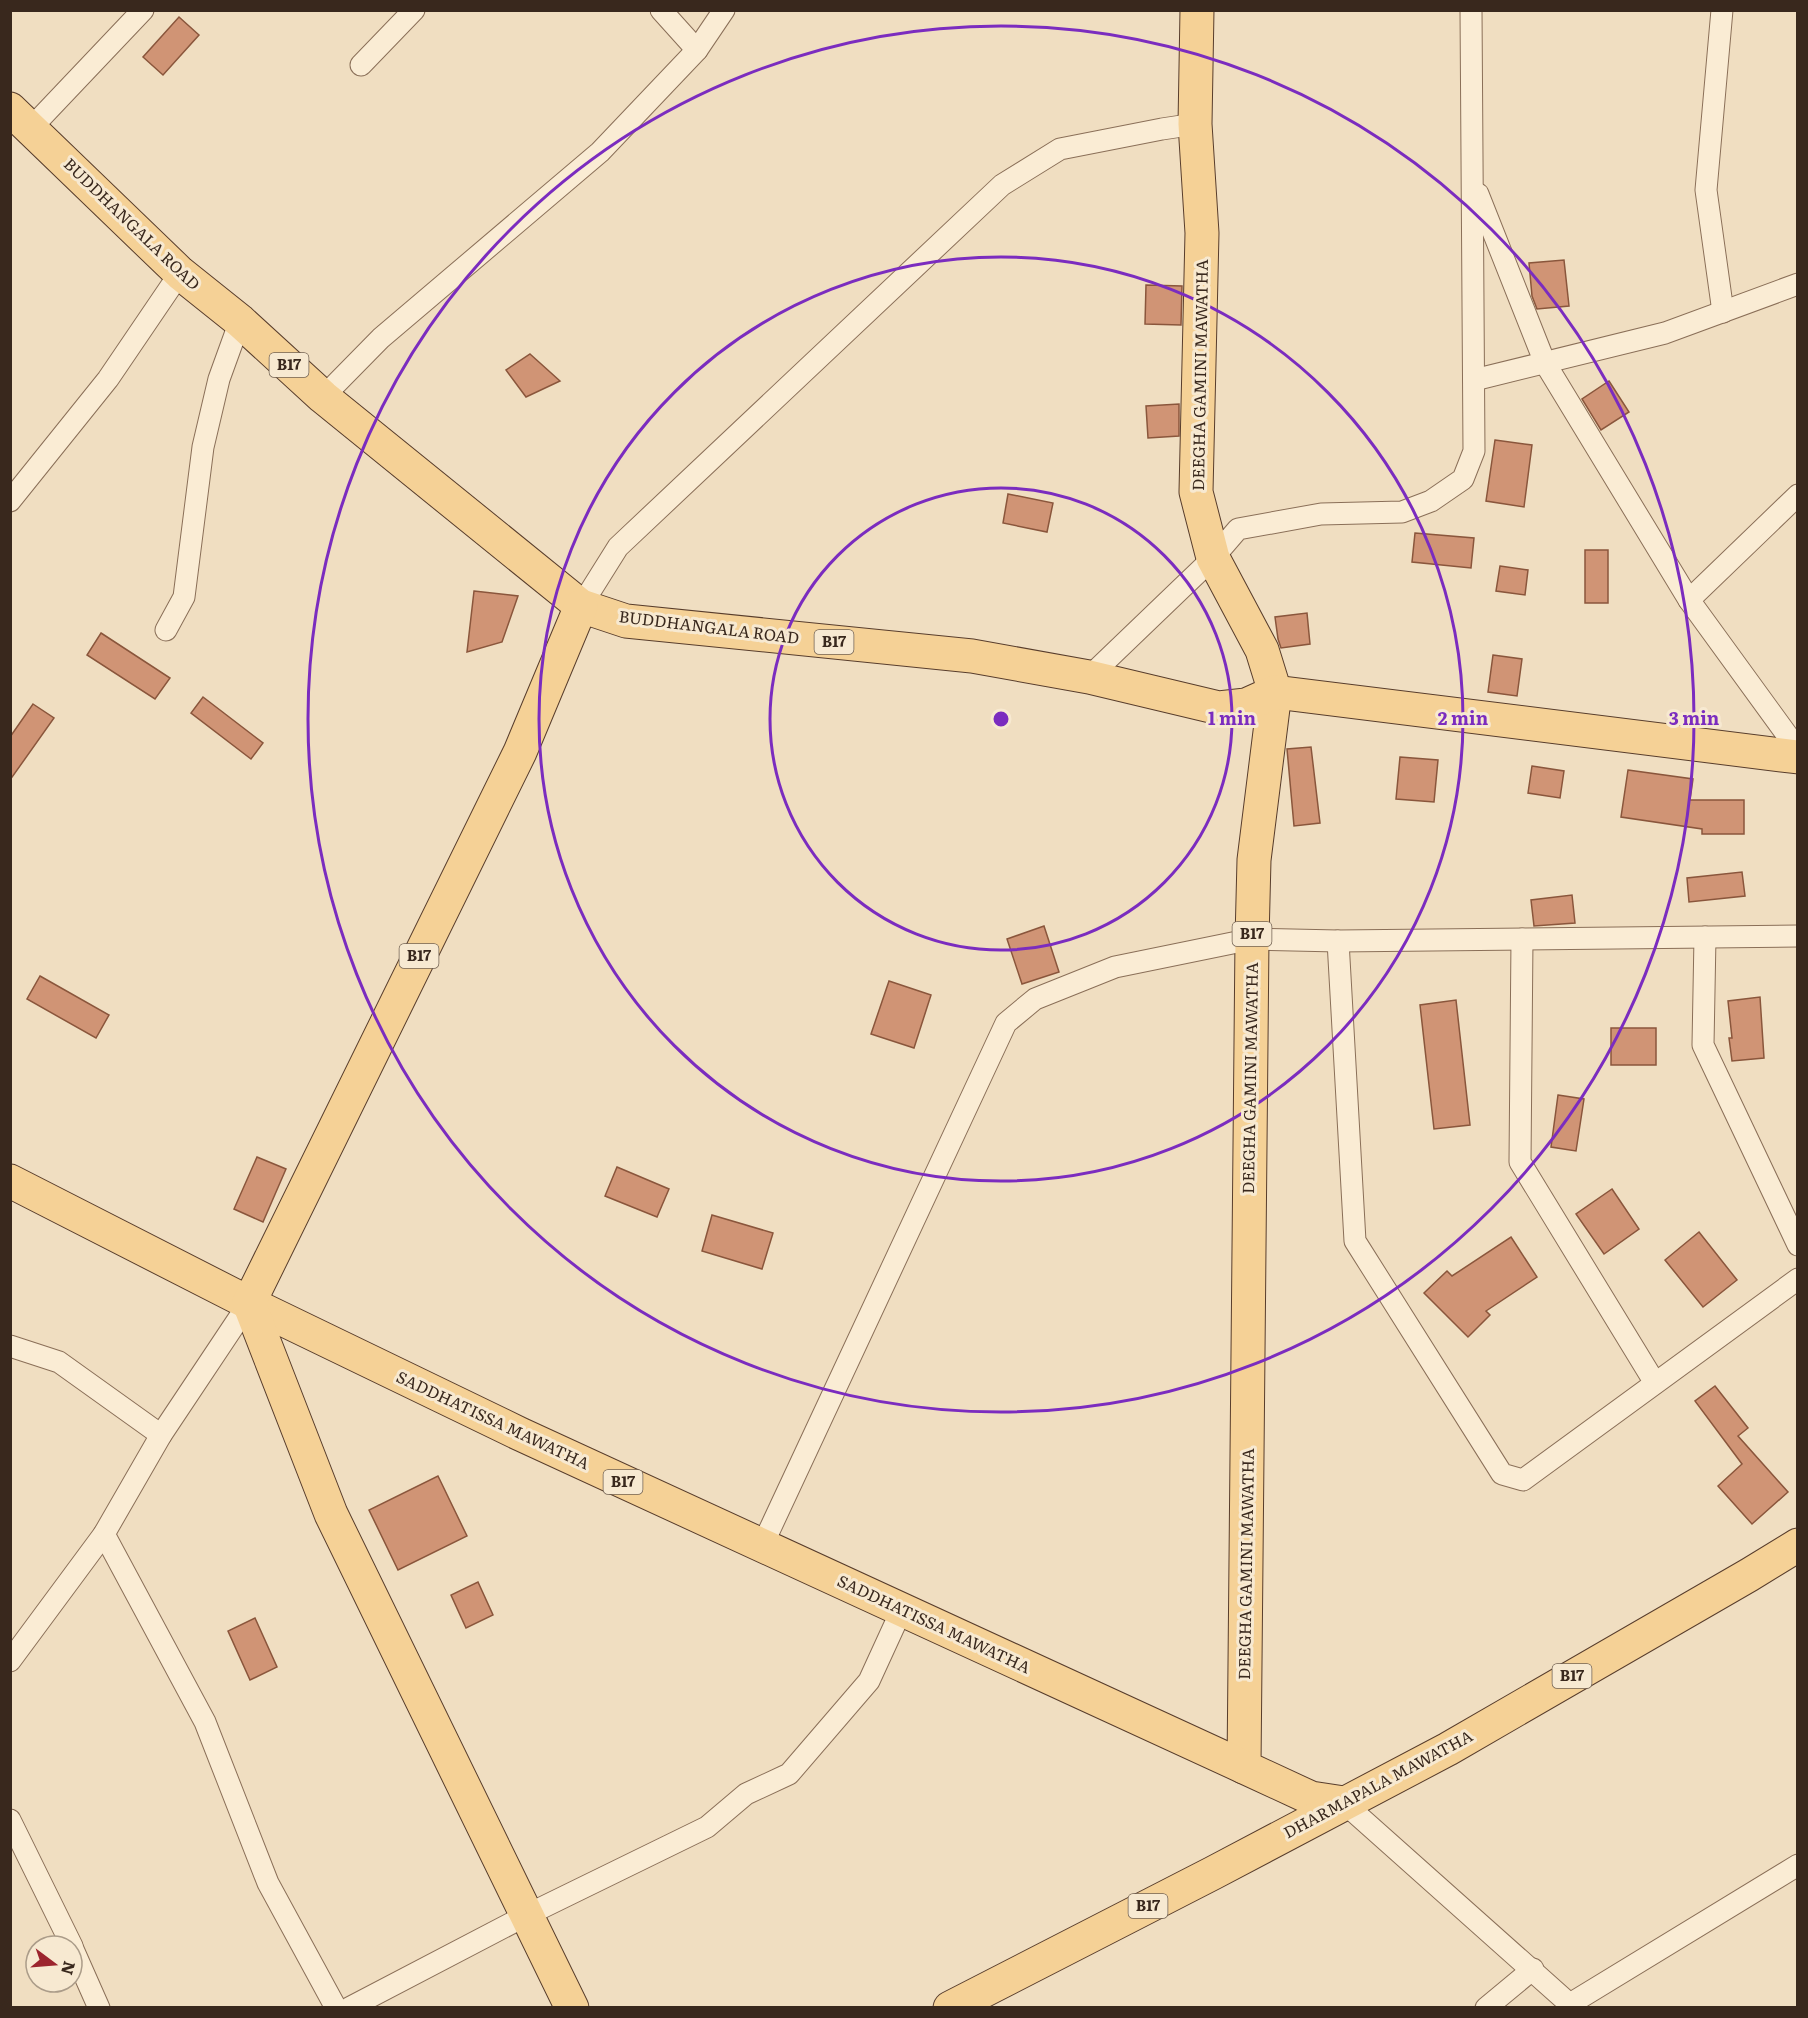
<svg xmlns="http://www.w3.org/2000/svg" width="1808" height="2018" font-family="Literata,serif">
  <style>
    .building { fill: #d09475; stroke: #8a563c; stroke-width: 1.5 }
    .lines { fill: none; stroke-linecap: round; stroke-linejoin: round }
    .street-casing { stroke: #8a6f58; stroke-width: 23 }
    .primary-casing { stroke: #583d2c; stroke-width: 35 }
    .street { stroke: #faecd4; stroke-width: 21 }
    .primary { stroke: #f5d196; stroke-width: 33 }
    .ring { fill: none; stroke: #7b2cbf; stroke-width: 3 }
    .labels { text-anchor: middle; stroke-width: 6; stroke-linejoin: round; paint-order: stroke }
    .shield { fill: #f7e9d1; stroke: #726253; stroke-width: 1.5 }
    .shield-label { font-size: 15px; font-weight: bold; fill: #39281d }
    .street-label { font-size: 16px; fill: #39281d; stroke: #f7e9d1 }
    .centre { fill: #7b2cbf; stroke: #f7e9d1; stroke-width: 3 }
    .ring-label { font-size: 18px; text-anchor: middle; font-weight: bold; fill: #7b2cbf; stroke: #f7e9d1; stroke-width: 6; stroke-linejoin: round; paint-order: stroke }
  </style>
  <rect width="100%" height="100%" fill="#f0dec1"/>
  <g class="building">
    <path d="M179,17l20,18 -36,40 -20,-18z"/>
    <path d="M1564,260l5,46 -32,3 -5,-13 -3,-33z"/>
    <path d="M1146,285l36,1 -1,39 -36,-1z"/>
    <path d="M530,354l30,27 -34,16 -20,-27z"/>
    <path d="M1609,381l20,31 -28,18 -19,-31z"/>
    <path d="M1179,404v32l-31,2 -2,-32z"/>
    <path d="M1495,440l37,5 -8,62 -38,-6z"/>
    <path d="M1008,494l45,9 -6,29 -44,-9z"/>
    <path d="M1415,533l59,5 -3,30 -59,-6z"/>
    <rect x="1585" y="550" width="23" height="53"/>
    <path d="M1500,566l28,4 -3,25 -29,-4z"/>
    <path d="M474,591l44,5 -16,46 -35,10z"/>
    <path d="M1307,613l3,31 -29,4 -3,-9 -3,-22z"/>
    <path d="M101,633l69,45 -15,21 -68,-44z"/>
    <path d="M1493,655l29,4 -5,37 -29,-4z"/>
    <path d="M203,697l60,46 -12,16 -60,-46z"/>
    <path d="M33,704l21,14 -44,62v-43z"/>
    <path d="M1311,747l9,76 -26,3 -7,-77z"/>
    <path d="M1400,757l38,3 -4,42 -38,-3z"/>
    <path d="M1532,766l32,5 -4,27 -32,-5z"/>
    <path d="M1628,770l65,9 -3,21h54v34h-42v-5l-81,-12z"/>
    <path d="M1742,872l3,24 -56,6 -2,-24z"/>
    <path d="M1572,895l3,28 -41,3 -3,-26z"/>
    <path d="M1044,926l15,46 -37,12 -15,-45z"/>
    <path d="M40,976l69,39 -13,23 -69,-39z"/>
    <path d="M889,981l42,14 -17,53 -43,-14z"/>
    <path d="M1760,997l4,61 -32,3 -3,-23h3l-4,-37z"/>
    <path d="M1456,1000l14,125 -36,4 -14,-124z"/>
    <rect x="1611" y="1028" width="45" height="37"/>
    <path d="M1558,1095l26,4 -8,52 -25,-4z"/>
    <path d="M257,1157l29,12 -23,53 -29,-13z"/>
    <path d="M617,1167l52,22 -12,28 -52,-21z"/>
    <path d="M1612,1189l27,40 -35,25 -28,-40z"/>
    <path d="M712,1215l61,18 -11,36 -60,-18z"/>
    <path d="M1699,1232l38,48 -34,27 -38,-47z"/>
    <path d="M1511,1237l26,40 -51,34 4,4 -22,22 -44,-44 23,-22 5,5z"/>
    <path d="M1715,1386l33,42 -10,8 50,56 -36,32 -34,-38 24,-22 -47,-63z"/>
    <path d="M438,1476l29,60 -69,34 -29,-60z"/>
    <path d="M478,1582l15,33 -27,13 -15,-33z"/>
    <path d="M255,1618l22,49 -27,13 -22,-49z"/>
  </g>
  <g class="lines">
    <g class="street-casing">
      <g id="street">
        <path d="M661,10l36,40"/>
        <path d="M1722,10l-16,180 17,122"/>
        <path d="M361,65l53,-55"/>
        <path d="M32,127l111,-117"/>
        <path d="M1478,194l67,169 144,237 109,150"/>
        <path d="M1474,380l191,-47 133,-49"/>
        <path d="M323,397l58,-59 219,-186 97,-102 27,-40"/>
        <path d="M10,501l98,-122 72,-106"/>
        <path d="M1689,600l109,-105"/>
        <path d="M581,606l37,-59 384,-362 58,-36 102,-20 33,-5"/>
        <path d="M166,630l18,-33 19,-150 16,-68 21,-58"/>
        <path d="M1089,677l124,-119 25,-29 83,-15 81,-2 29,-11 32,-22 11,-28 -3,-441"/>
        <path d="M1705,937l-2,108 95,200"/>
        <path d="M1522,939l-2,223 135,221"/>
        <path d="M1338,941l17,300 147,233 21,6 275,-201"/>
        <path d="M10,1346l49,16 102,73"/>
        <path d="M104,1534l101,188 63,161 68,125"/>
        <path d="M762,1546l244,-523 29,-24 80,-32 137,-28 86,2 460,-5"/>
        <path d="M10,1661l94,-127 57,-99 88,-132"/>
        <path d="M1344,1803l230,205"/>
        <path d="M10,1820l62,126"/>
        <path d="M72,1947l27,61"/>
        <path d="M1570,2004l228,-139"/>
        <path d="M349,2008l178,-93 180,-88 39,-33 43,-20 80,-93 33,-72"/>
        <path d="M1486,2008l47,-39"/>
      </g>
    </g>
    <g class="primary-casing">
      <g id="primary">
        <path d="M1197,10l-2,114 7,109 -6,259 17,66 49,92 13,42 -21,168 -2,79 -8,828 67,31 33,5"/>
        <path d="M10,109l170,164 60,48 83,76 258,209 45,15 346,35 117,21 130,31 27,-3 29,-13 523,65"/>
        <path d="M10,1181l239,122 271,131 724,333"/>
        <path d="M572,2008l-241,-494 -82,-211 271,-551 61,-146"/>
        <path d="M950,2008l263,-135 235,-124 301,-174 49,-30"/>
      </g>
    </g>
    <use href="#street" class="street"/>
    <use href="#primary" class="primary"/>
  </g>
  <g class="ring">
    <circle cx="1001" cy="719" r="231"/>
    <circle cx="1001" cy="719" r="462"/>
    <circle cx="1001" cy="719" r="693"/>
  </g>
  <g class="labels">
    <g class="shield">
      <rect x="269.5" y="353" width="39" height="24" rx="4.5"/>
      <rect x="814.5" y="630" width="39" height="24" rx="4.5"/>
      <rect x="1232.5" y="922" width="39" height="24" rx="4.5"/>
      <rect x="399.5" y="944" width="39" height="24" rx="4.5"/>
      <rect x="603.5" y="1470" width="39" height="24" rx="4.5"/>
      <rect x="1552.5" y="1664" width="39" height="24" rx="4.5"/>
      <rect x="1128.5" y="1894" width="39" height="24" rx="4.5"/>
    </g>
    <g class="shield-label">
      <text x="289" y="370">B17</text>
      <text x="834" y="647">B17</text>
      <text x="1252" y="939">B17</text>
      <text x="419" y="961">B17</text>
      <text x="623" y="1487">B17</text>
      <text x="1572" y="1681">B17</text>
      <text x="1148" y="1911">B17</text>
    </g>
    <g class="street-label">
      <text transform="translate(132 224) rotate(44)" y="6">BUDDHANGALA ROAD</text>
      <text transform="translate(1200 375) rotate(-89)" y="6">DEEGHA GAMINI MAWATHA</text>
      <text transform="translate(709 627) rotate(7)" y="6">BUDDHANGALA ROAD</text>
      <text transform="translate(1250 1078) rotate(-89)" y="6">DEEGHA GAMINI MAWATHA</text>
      <text transform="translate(493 1420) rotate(25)" y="6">SADDHATISSA MAWATHA</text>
      <text transform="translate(1246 1564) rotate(-89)" y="6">DEEGHA GAMINI MAWATHA</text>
      <text transform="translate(934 1624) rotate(25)" y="6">SADDHATISSA MAWATHA</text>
      <text transform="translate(1378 1784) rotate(-28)" y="6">DHARMAPALA MAWATHA</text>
    </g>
  </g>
  <circle cx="1001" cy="719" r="9" class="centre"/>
  <g class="ring-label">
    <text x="1232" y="725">1 min</text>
    <text x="1463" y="725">2 min</text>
    <text x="1694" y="725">3 min</text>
  </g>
  <rect width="1808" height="2018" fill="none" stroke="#39281d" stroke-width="24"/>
  <g transform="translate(54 1964) rotate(106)"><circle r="28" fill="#f7e9d1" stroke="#ab9c89" stroke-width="1.5"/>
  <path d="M0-4.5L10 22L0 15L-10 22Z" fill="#9c252e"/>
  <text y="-9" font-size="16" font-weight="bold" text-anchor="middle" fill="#39281d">N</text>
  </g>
</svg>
